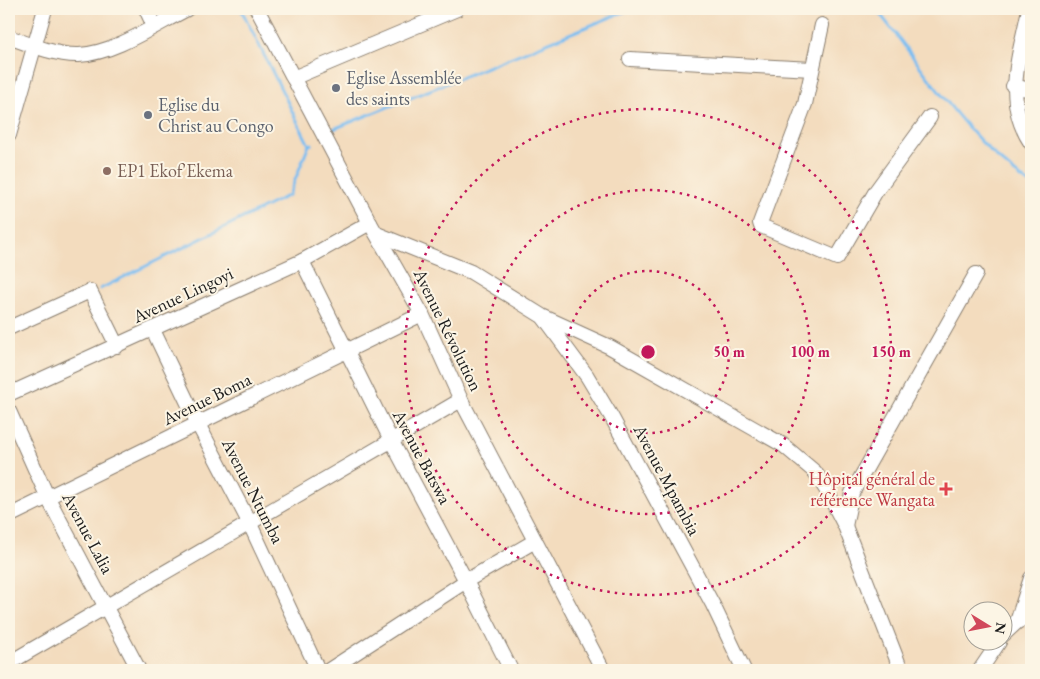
<svg xmlns="http://www.w3.org/2000/svg" width="1040" height="679" font-family="'EB Garamond',serif">
  <style>
    .lines { fill: none; stroke-linecap: round; stroke-linejoin: round }
    .stream { stroke: #7cbef1; stroke-width: 3 }
    .minor-casing { stroke: #887c6d; stroke-width: 16 }
    .minor { stroke: #fff; stroke-width: 14 }
    .ring { fill: none; stroke: #c2185b; stroke-width: 2.5; stroke-dasharray: 2.5 5 }
    .worship-dot { fill: #6b7280; stroke: #fcf5e5; stroke-width: 2 }
    .education-dot { fill: #8d6e63; stroke: #fcf5e5; stroke-width: 2 }
    .health-dot { fill: #e0444e; stroke: #fcf5e5; stroke-width: 2 }
    .labels { text-anchor: middle; stroke-width: 4; stroke-linejoin: round; paint-order: stroke }
    .worship-label { font-size: 18px; fill: #5b616d; stroke: #fcf5e5; text-anchor: start }
    .education-label { font-size: 18px; fill: #785e54; stroke: #fcf5e5; text-anchor: start }
    .street-label { font-size: 18px; fill: #1c1c1c; stroke: #fcf5e5 }
    .health-label { font-size: 18px; fill: #be3a42; stroke: #fcf5e5; text-anchor: end }
    .centre { fill: #c2185b; stroke: #fcf5e5; stroke-width: 2.5 }
    .ring-label { font-size: 15px; text-anchor: middle; font-weight: bold; fill: #c2185b; stroke: #fcf5e5; stroke-width: 4; stroke-linejoin: round; paint-order: stroke }
  </style>
  <rect width="100%" height="100%" fill="#fcf5e5"/>
  <filter id="ink" filterUnits="userSpaceOnUse"><feTurbulence type="fractalNoise" baseFrequency=".02" numOctaves="2"/><feDisplacementMap in="SourceGraphic" scale="10" xChannelSelector="R" yChannelSelector="G"/><feConvolveMatrix kernelMatrix="1 2 1 2 8 2 1 2 1" color-interpolation-filters="sRGB"/></filter>
  <filter id="wash" filterUnits="userSpaceOnUse"><feTurbulence type="fractalNoise" baseFrequency=".0096" numOctaves="4" result="noise"/><feDisplacementMap in="SourceGraphic" scale="20" xChannelSelector="R" yChannelSelector="G"/><feGaussianBlur stdDeviation="1.12" result="paint"/><feColorMatrix in="noise" values="0 0 0 0 0 0 0 0 0 0 0 0 0 0 0 0 0 1.4 0 .05"/><feComposite in="paint" operator="in"/></filter>
  <g filter="url(#wash)">
    <rect width="100%" height="100%" fill="#f3dcbe"/>
    <g class="lines">
      <g class="stream">
        <path d="M241,9l68,136 3,-1"/>
        <path d="M876,9c49,60 90,131 155,176"/>
        <path d="M331,130l300,-121"/>
        <path d="M100,289l189,-94 20,-50"/>
      </g>
    </g>
  </g>
  <g filter="url(#ink)">
    <g class="lines">
      <g class="minor-casing">
        <g id="minor">
          <path d="M146,9l8,17"/>
          <path d="M257,9l113,214 52,91 39,86 142,270"/>
          <path d="M1029,9c-9,46 -27,91 2,134"/>
          <path d="M822,25l-17,79 -45,119 1,3 76,32 39,-67 54,-74"/>
          <path d="M9,37c19,7 49,19 70,18 36,-2 76,-30 108,-46"/>
          <path d="M630,59l182,10"/>
          <path d="M293,78l164,-69"/>
          <path d="M1013,86l18,4"/>
          <path d="M9,135l36,-126"/>
          <path d="M377,234l94,38 71,44 68,31 173,98 32,27 12,19 18,35 56,144"/>
          <path d="M302,261l89,179 75,141 45,89"/>
          <path d="M544,318l43,58 24,40 102,189 31,65"/>
          <path d="M9,328l81,-37 27,55"/>
          <path d="M153,330l45,94 51,98 69,148"/>
          <path d="M9,394l293,-133 68,-38"/>
          <path d="M9,411l39,87 91,172"/>
          <path d="M9,516l413,-202"/>
          <path d="M845,526l7,-33 124,-219"/>
          <path d="M1017,622l14,-44"/>
          <path d="M1002,636l15,-14 14,-7"/>
          <path d="M9,663l452,-263"/>
          <path d="M329,670l137,-89 69,-40"/>
          <path d="M980,670l19,-28"/>
        </g>
      </g>
      <use href="#minor" class="minor"/>
    </g>
  </g>
  <g class="ring">
    <circle cx="648" cy="352" r="81"/>
    <circle cx="648" cy="352" r="162"/>
    <circle cx="648" cy="352" r="243"/>
  </g>
  <g class="worship-dot">
    <circle cx="336" cy="88" r="5"/>
    <circle cx="148" cy="115" r="5"/>
  </g>
  <circle class="education-dot" cx="107" cy="171" r="5"/>
  <path class="health-dot" d="M943.5 481.5h5v5h5v5h-5v5h-5v-5h-5v-5h5z"/>
  <g class="labels">
    <g class="worship-label">
      <text x="346" y="84">Eglise Assemblée<tspan x="346" dy="21">des saints</tspan></text>
      <text x="158" y="111">Eglise du<tspan x="158" dy="21">Christ au Congo</tspan></text>
    </g>
    <g class="education-label">
      <text x="117" y="177">EP1 Ekof'Ekema</text>
    </g>
    <g class="street-label">
      <text transform="translate(183 295) rotate(-25)" y="6">Avenue Lingoyi</text>
      <text transform="translate(448 330) rotate(64)" y="6">Avenue Révolution</text>
      <text transform="translate(207 399) rotate(-26)" y="6">Avenue Boma</text>
      <text transform="translate(422 457) rotate(62)" y="6">Avenue Batswa</text>
      <text transform="translate(667 480) rotate(62)" y="6">Avenue Mpambia</text>
      <text transform="translate(253 491) rotate(63)" y="6">Avenue Ntumba</text>
      <text transform="translate(88 533) rotate(62)" y="6">Avenue Lalia</text>
    </g>
    <g class="health-label">
      <text x="935" y="485">Hôpital général de<tspan x="935" dy="21">référence Wangata</tspan></text>
    </g>
  </g>
  <circle cx="648" cy="352" r="8" class="centre"/>
  <g class="ring-label">
    <text x="729" y="357">50 m</text>
    <text x="810" y="357">100 m</text>
    <text x="891" y="357">150 m</text>
  </g>
  <rect width="1040" height="679" fill="none" stroke="#fcf5e5" stroke-width="30"/>
  <g transform="translate(988 626) rotate(100)"><circle r="24" fill="#fcf5e5" stroke="#a29e95"/>
  <path d="M0-4L9 19L0 12L-9 19Z" fill="#d1495b"/>
  <text y="-8" font-size="14" font-weight="bold" text-anchor="middle" fill="#1c1c1c">N</text>
  </g>
</svg>
